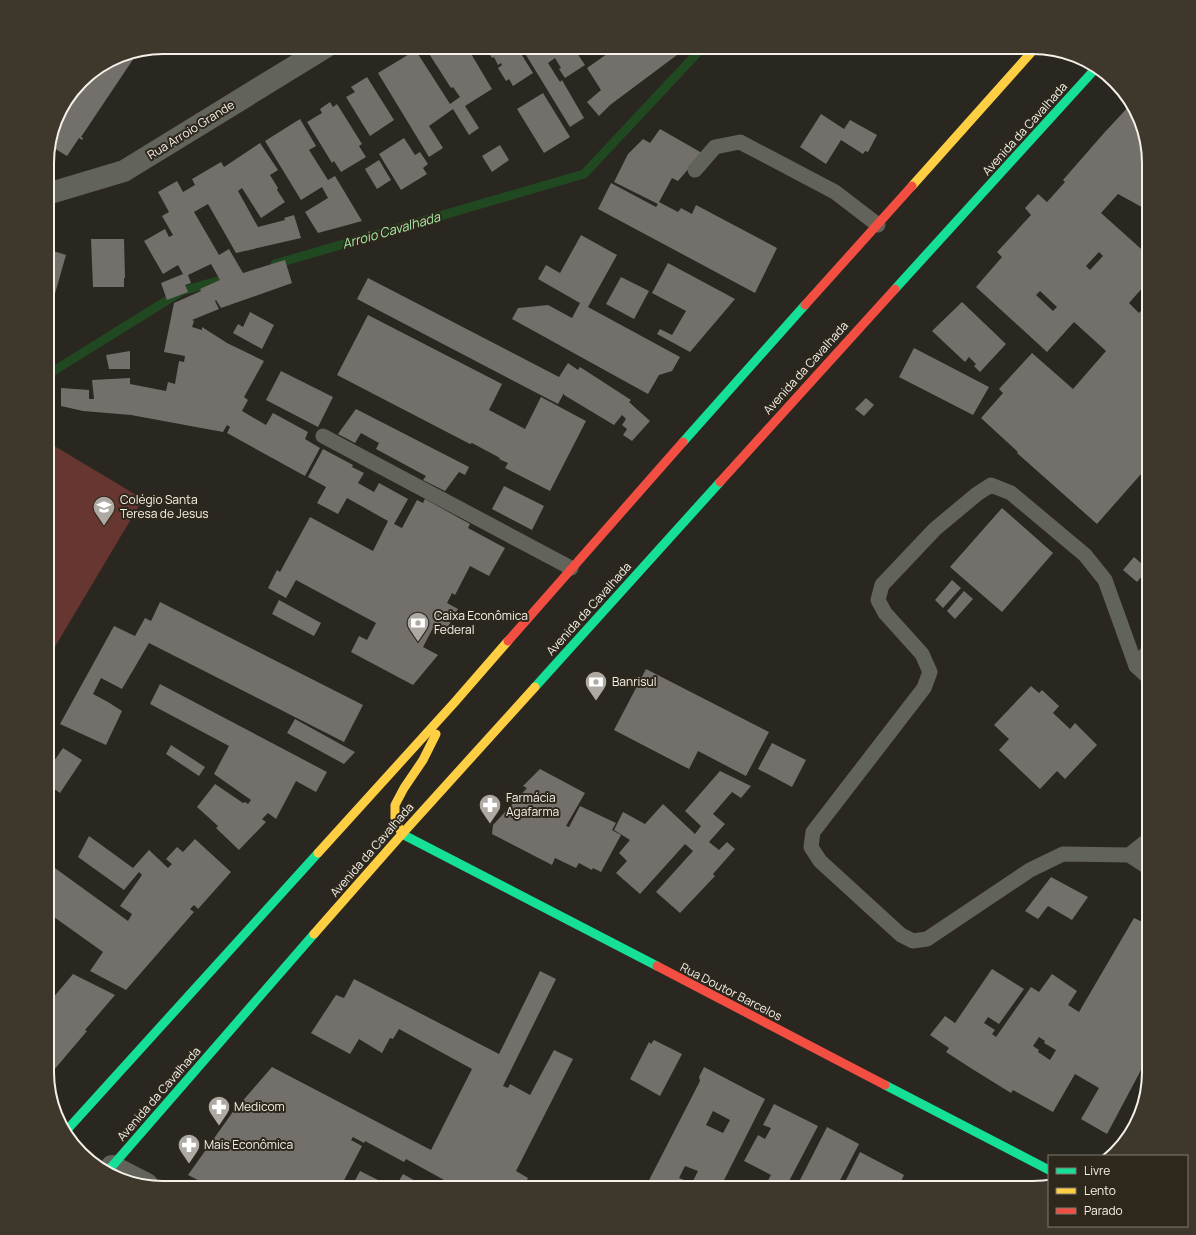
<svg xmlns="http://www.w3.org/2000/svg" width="1196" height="1235" font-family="Manrope,sans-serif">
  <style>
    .green { fill: #683630 }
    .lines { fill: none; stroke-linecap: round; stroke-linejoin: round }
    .stream { stroke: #214921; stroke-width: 9 }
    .building { fill: #736f6a; fill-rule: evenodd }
    .lane { stroke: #62635b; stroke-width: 15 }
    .street { stroke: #62635b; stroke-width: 22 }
    .fast { stroke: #16e098; stroke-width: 9 }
    .slow { stroke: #ffcf43; stroke-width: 9 }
    .jam { stroke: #f24e42; stroke-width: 9 }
    .labels { text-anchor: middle; stroke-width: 4; stroke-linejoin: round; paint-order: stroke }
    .street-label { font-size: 12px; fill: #f5f1e9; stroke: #2e281c }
    .poi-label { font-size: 12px; fill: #f5f1e9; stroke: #2e281c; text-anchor: start }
    .water-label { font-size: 13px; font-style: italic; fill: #a7eba6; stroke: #2e281c }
    .rim { fill: none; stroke: #f5f1e9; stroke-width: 2 }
  </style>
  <rect width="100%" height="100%" fill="#2a2720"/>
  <path class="green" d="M51,444l92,55 -96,161v-210z"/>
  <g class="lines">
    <g class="stream">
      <path d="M275,264l309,-90 119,-127"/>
      <path d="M47,375l135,-84 50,-14"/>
    </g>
  </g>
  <g class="building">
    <path d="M415,47h52l25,42 -27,17 14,22 -10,7 -16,-26 -24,17 14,22 -14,9 -51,-84 38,-23zM426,49l25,39 2,-1 7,10 -10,7 -32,-50z"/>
    <path d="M485,47h36l1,2 2,-2h49l12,18 -20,13 -6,-9 2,-1 -6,-10 -7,5 12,19 2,-2 22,38 -14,9 -47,-77 -3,2 13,21 -20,13 -4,-7 -3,2 -8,-13 4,-3 -1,-2 -3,2 -4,-8 -2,1z"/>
    <path d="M617,47h79l-13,8 -2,-3 -71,53 -11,11 -12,-14 14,-12 -14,-22z"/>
    <path d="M138,52l-57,85 2,1 -1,2 -3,-2 -12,18 -15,-9 4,-6 -4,-3 7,-26 27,-36 33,-20z"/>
    <path d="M367,77l27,43 -24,16 -24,-39 9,-5 -4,-5z"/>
    <path d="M543,93l27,44 -26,16 -27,-44z"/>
    <path d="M330,102l3,5 4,-3 25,40 -3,2 7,11 -25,15 -7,-11 -2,2 -25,-41 15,-9 -2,-4z"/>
    <path d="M1131,104l9,15 9,44v48l-31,-17 -17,19 48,43v33l-4,-4 -16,18 10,10 10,-11v163l-52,59 -80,-71 1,-1 -37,-34 22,-25 -4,-4 33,-36 41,36 33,-38 -32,-29 -27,30 -71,-65 26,-30 -5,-5 34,-37 -6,-7 13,-14 9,8 18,-20 -2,-2 41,-47zM1099,252l4,4 -13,14 -4,-4zM1040,291l17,16 -4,4 -17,-16z"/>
    <path d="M821,114l23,15 6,-9 27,15 -9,17 -3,-1 -2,3 -22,-14 -15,24 -26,-17z"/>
    <path d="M300,119l16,27 -7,4 19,30 7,-4 27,45 -44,12 -13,-21 23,-14 -6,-11 -21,13 -36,-59z"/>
    <path d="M660,129l42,24 -24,28 -6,-3 -13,24 19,10 3,-4 11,6 4,-9 81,43 -22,45 -157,-84 13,-26 45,24 2,-3 -44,-22 14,-28 15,-15 7,4z"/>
    <path d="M404,138l11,17 5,-3 8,12 -5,4 4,6 -26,16 -22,-36z"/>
    <path d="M260,143l18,27 -8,5 8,13 -1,2 8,12 -24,16 -19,-30 -4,3 20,36 27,-7 -1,-2 10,-3 7,23 -65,15 -28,-49 -14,8 25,43 10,-6 14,24 42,-13 7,23 -71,25 -5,-8 -1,1 4,8 -27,11 2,1 -2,6 10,3v-3l25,16 37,18 -20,36 4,3 -6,11 24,14 7,-12 35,19 -3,7 15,9 -15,28 -78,-43 3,-6 -3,-2 -4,7 -92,-17 -48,-4 -22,-5v-18l28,2v9h5l-2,-19 38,-2v6l36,7 2,-9 7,2 4,-23 5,1 1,-6 -21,-4 10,-49 27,-12 -1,-2 20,-9 -9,-16 -23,11 3,8 -6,2 3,7 -21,8 -6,-17 22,-9 -5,-9 -15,9 -19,-33 21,-12 4,8 4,-2 -11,-19 7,-4 -11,-20 19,-11 6,11 12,-7 -3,-6 29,-17 3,5z"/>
    <path d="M500,145l9,15 -17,12 -10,-16z"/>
    <path d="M379,160l12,20 -14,9 -12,-20z"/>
    <path d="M581,235l36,20 -29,52 92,50 -8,14 -13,4 -11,19 -136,-75 6,-11 30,-3 24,13 8,-15 -42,-24 8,-14 14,8z"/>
    <path d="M91,239h33l1,39h-1v9h-31z"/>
    <path d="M47,249l19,6 -18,63h-1z"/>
    <path d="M668,263l67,36 -45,53 -33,-18 3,-5 12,6 14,-24 -34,-18z"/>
    <path d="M621,277l28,14 -15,28 -28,-15z"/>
    <path d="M368,278l191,99 9,-14 10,7 2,-3 51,33 -2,2 21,19 -18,20 -9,-6 4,-6 -5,-4 4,-6 -4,-4 -8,10 -50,-30v-2l-6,11 -201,-105z"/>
    <path d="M962,302l44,42 -26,28 -6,-6 2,-2 -7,-7 -4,5 -33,-31z"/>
    <path d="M250,312l24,13 -12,24 -29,-16 5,-9 5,3z"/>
    <path d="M368,315l134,69 -13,26 36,19 16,-32 45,24 -36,70 -45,-23 3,-5 -9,-4 1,-1 -28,-15 -2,1 -133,-69z"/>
    <path d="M914,348l75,39 -16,28 -74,-38z"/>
    <path d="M130,351v18h-21l-3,-14z"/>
    <path d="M281,371l52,26 -15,30 -52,-27z"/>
    <path d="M866,398l8,7 -10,11 -9,-7z"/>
    <path d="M356,409l41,21 72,37 -4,8 -6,-3 -14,19 -22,-11 3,-4 -50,-27 3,-6 -18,-10 -6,10 -17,-9z"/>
    <path d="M323,449l30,16 -1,2 12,6 -6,10 16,9 5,-9 29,16 -14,25 8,4 15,-28 6,3 2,-4 45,25 -2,4 37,20 -16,28 -19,-10 -15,29 -3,-2 -5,10 11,6 -13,23 -11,-6 -11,21 15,8 -25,30 -62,-33 8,-16 8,4 9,-17 -80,-43 -10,18 -18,-10 9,-18 3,2 30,-55 63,34 15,-30 -41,-23 -9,16 -21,-11 9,-16 -18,-10z"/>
    <path d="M504,486l40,20 -12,24 -40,-21z"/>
    <path d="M1002,508l51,45 -51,59 -52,-45z"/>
    <path d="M1134,557l8,7 7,-7v14l-1,-2 -11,13 -14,-12z"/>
    <path d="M952,580l9,8 -18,20 -8,-8z"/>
    <path d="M964,591l9,8 -18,20 -8,-8z"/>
    <path d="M279,600l42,23 -7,13 -42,-22z"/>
    <path d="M160,602l203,103 -19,37 -195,-99 -27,46 -21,-11 -8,16 15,8 14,9 -16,34 -46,-21 54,-98 21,10 10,-18 6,3z"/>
    <path d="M646,669l123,63 -23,44 -48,-25 -9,18 -75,-39z"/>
    <path d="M160,684l167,88 -11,20 -20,-11 -20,38 -8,-6 -6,6 4,3 -27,28 -23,-22 2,-2 -21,-19 18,-23 28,19 2,-1 3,2 3,-4 -37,-26 15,-28 -79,-42z"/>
    <path d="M1031,686l8,7 3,-3 17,16 -6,7 17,16 5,-6 22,22 -32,34 -8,-8 -17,18 -41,-39 10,-11 -15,-14z"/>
    <path d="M295,719l47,26 13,7 -11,12 -57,-31z"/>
    <path d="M772,743l34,17 -14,27 -34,-18z"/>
    <path d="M171,745l34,22 -6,9 -33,-22z"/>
    <path d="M63,748l19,12 -22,33 -13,-9v-13z"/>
    <path d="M540,769l45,24 -19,33 3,1 11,-21 36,17 -4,7 9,5 -20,37 -8,-4 -1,2 -13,-7 -3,5 -21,-10 -3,7 -60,-31 1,-9 34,-37 -4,-2z"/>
    <path d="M720,771l31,15 -10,12 -9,-6 -19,22 12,10 -16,18 10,8 8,-8 8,7 -22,25 2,2 -35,37 -24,-21 37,-41 -8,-7 -45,50 -24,-21 11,-12 -8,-8 11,-13 -16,-10 9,-18 22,12 18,-20 32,30 6,-8 -16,-15z"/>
    <path d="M89,836l44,32 16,-18 19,18 4,-4 -6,-5 11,-12 6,5 12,-13 36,33 -33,37 -4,-4 -4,4 4,3 -68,78 -36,-19 13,-19 -56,-40v-48l1,-1 80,58 4,-7 -12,-8 22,-31 -3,-3 -15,18 -46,-33z"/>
    <path d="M1051,877l37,20 -16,23 -24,-14 -10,13 -13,-8z"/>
    <path d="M1134,918l15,7v130l-42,79 -26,-15 18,-31 -24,-14 -22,38 -40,-22 -2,3 -42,-26 -23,-15 3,-4 -19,-13 15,-19 10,7 37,-54 32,20 -25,35 -11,-7 -4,6 11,7 -3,4 4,3 35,-50 8,5 13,-18 25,17 -9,14 11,7zM1039,1037l6,4 -1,2 12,7 -6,10 -12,-8 1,-2 -6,-4z"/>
    <path d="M540,971l16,8 -53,107 5,2 2,-4 20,11 24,-45 19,9 -57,112 12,7 -4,8 5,2h-78l-7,-4 2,-3 -40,-22 -2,3 -39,-21 -1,2 -11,-6 -2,3 11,6 -22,42h-127l-25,-13 44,-62 40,-46 159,83 41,-81 -73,-40 -6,10 -3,-1 -8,15 -23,-14 -9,15 -39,-21 25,-38 8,3 10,-19 145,75z"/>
    <path d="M73,974l42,21 -30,35 2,1 -39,46 -1,-72z"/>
    <path d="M654,1040l28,14 -22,42 -30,-17 19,-37 2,2z"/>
    <path d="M704,1067l61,32 -45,89h-75l55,-107 -1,-4zM713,1111l17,9 -7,13 -17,-8zM685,1166l13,5 -6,12 -13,-5z"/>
    <path d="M774,1104l44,22 -30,57 -5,-3 -3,5 5,3h-21l7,-13 -27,-14 14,-26 7,4 6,-11 -8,-3z"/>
    <path d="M1138,1108l2,1 -3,14 -14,18 -2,-1z"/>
    <path d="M827,1127l32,17 -23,44h-35l-4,-2z"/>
    <path d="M860,1152l44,23 -6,13h-43l1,-3 -10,-5z"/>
    <path d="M360,1171l32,16 -1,1h-40z"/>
    <path d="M403,1174l18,10 7,4h-33z"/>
  </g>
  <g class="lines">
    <g class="lane">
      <path d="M695,170l20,-23 25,-5 95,50 43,33"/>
      <path d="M323,436l248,132"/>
      <path d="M1136,666l13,-16"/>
      <path d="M1149,678l-13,-12 -31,-86 -20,-25 -74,-62 -20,-8 -14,9 -42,35 -53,56 -4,15 7,13 37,41 8,18 -6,16 -111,144 -2,15 9,14 81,74 12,6 14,-2 103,-69 33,-16 66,1 20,13"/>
      <path d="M1129,855l20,-16"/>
    </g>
    <g class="street">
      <path d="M47,194l77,-23 202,-124"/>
      <path d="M112,1166l35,18"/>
    </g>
    <g class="fast">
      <path d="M895,289l201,-221"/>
      <path d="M683,442l122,-137"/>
      <path d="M535,687l185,-205"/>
      <path d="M402,834l255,132"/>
      <path d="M885,1085l164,85"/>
      <path d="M65,1132l253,-279"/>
      <path d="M107,1172l207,-238"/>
    </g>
    <g class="slow">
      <path d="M912,186l124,-139"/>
      <path d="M402,834l-7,-14v-15l9,-17 19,-28 13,-26"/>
      <path d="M318,853l136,-150 54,-62"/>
      <path d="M314,934l88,-100 133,-147"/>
    </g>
    <g class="jam">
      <path d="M805,305l107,-119"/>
      <path d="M720,482l175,-193"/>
      <path d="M508,641l175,-199"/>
      <path d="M657,966l228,119"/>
    </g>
  </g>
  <defs>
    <g id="school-pin" transform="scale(1.15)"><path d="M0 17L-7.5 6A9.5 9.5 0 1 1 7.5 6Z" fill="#aeaaa3" stroke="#2e281c"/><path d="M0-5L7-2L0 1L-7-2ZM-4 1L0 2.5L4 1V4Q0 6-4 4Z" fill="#fff"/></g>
    <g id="bank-pin" transform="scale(1.15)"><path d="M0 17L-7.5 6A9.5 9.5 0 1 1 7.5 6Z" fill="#aeaaa3" stroke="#2e281c"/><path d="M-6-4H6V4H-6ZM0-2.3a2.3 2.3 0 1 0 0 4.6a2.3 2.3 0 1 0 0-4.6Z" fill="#fff"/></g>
    <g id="pharmacy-pin" transform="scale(1.15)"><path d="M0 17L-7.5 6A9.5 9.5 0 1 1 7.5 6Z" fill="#aeaaa3" stroke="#2e281c"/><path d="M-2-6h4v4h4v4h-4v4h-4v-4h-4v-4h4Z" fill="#fff"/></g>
  </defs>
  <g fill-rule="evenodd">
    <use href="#school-pin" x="104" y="507"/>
    <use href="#bank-pin" x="418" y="623"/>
    <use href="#bank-pin" x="596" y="682"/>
    <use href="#pharmacy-pin" x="490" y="805"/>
    <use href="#pharmacy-pin" x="219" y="1107"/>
    <use href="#pharmacy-pin" x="189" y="1145"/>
  </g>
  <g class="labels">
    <g class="street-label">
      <text transform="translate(1025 129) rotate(-48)" y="4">Avenida da Cavalhada</text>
      <text transform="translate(191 130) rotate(-32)" y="4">Rua Arroio Grande</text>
      <text transform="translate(806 368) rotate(-48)" y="4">Avenida da Cavalhada</text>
      <text transform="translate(589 609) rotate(-48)" y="4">Avenida da Cavalhada</text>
      <text transform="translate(372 850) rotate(-49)" y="4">Avenida da Cavalhada</text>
      <text transform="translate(731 992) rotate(27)" y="4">Rua Doutor Barcelos</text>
      <text transform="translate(159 1094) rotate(-49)" y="4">Avenida da Cavalhada</text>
    </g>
    <g class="poi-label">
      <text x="120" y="504">Colégio Santa<tspan x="120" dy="14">Teresa de Jesus</tspan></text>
      <text x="434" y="620">Caixa Econômica<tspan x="434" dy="14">Federal</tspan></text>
      <text x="612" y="686">Banrisul</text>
      <text x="506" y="802">Farmácia<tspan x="506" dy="14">Agafarma</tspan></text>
      <text x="234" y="1111">Medicom</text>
      <text x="204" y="1149">Mais Econômica</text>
    </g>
    <g class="water-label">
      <text transform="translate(391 230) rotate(-16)" y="5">Arroio Cavalhada</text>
    </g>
  </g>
  <path d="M0 0H1196V1235H0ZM163 54H1033A109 109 0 0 1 1142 163V1072A109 109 0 0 1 1033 1181H163A109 109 0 0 1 54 1072V163A109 109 0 0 1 163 54Z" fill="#3e382c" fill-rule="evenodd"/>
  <path class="rim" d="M163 54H1033A109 109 0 0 1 1142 163V1072A109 109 0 0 1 1033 1181H163A109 109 0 0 1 54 1072V163A109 109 0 0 1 163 54Z"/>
  <rect x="1048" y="1155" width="140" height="72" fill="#2e281c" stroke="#7e786e"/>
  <rect x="1056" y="1168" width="20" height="6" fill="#16e098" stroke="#7e786e"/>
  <text x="1084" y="1175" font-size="12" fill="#f5f1e9">Livre</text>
  <rect x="1056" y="1188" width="20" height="6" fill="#ffcf43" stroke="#7e786e"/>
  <text x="1084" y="1195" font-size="12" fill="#f5f1e9">Lento</text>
  <rect x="1056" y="1208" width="20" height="6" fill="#f24e42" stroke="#7e786e"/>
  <text x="1084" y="1215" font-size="12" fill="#f5f1e9">Parado</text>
</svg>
